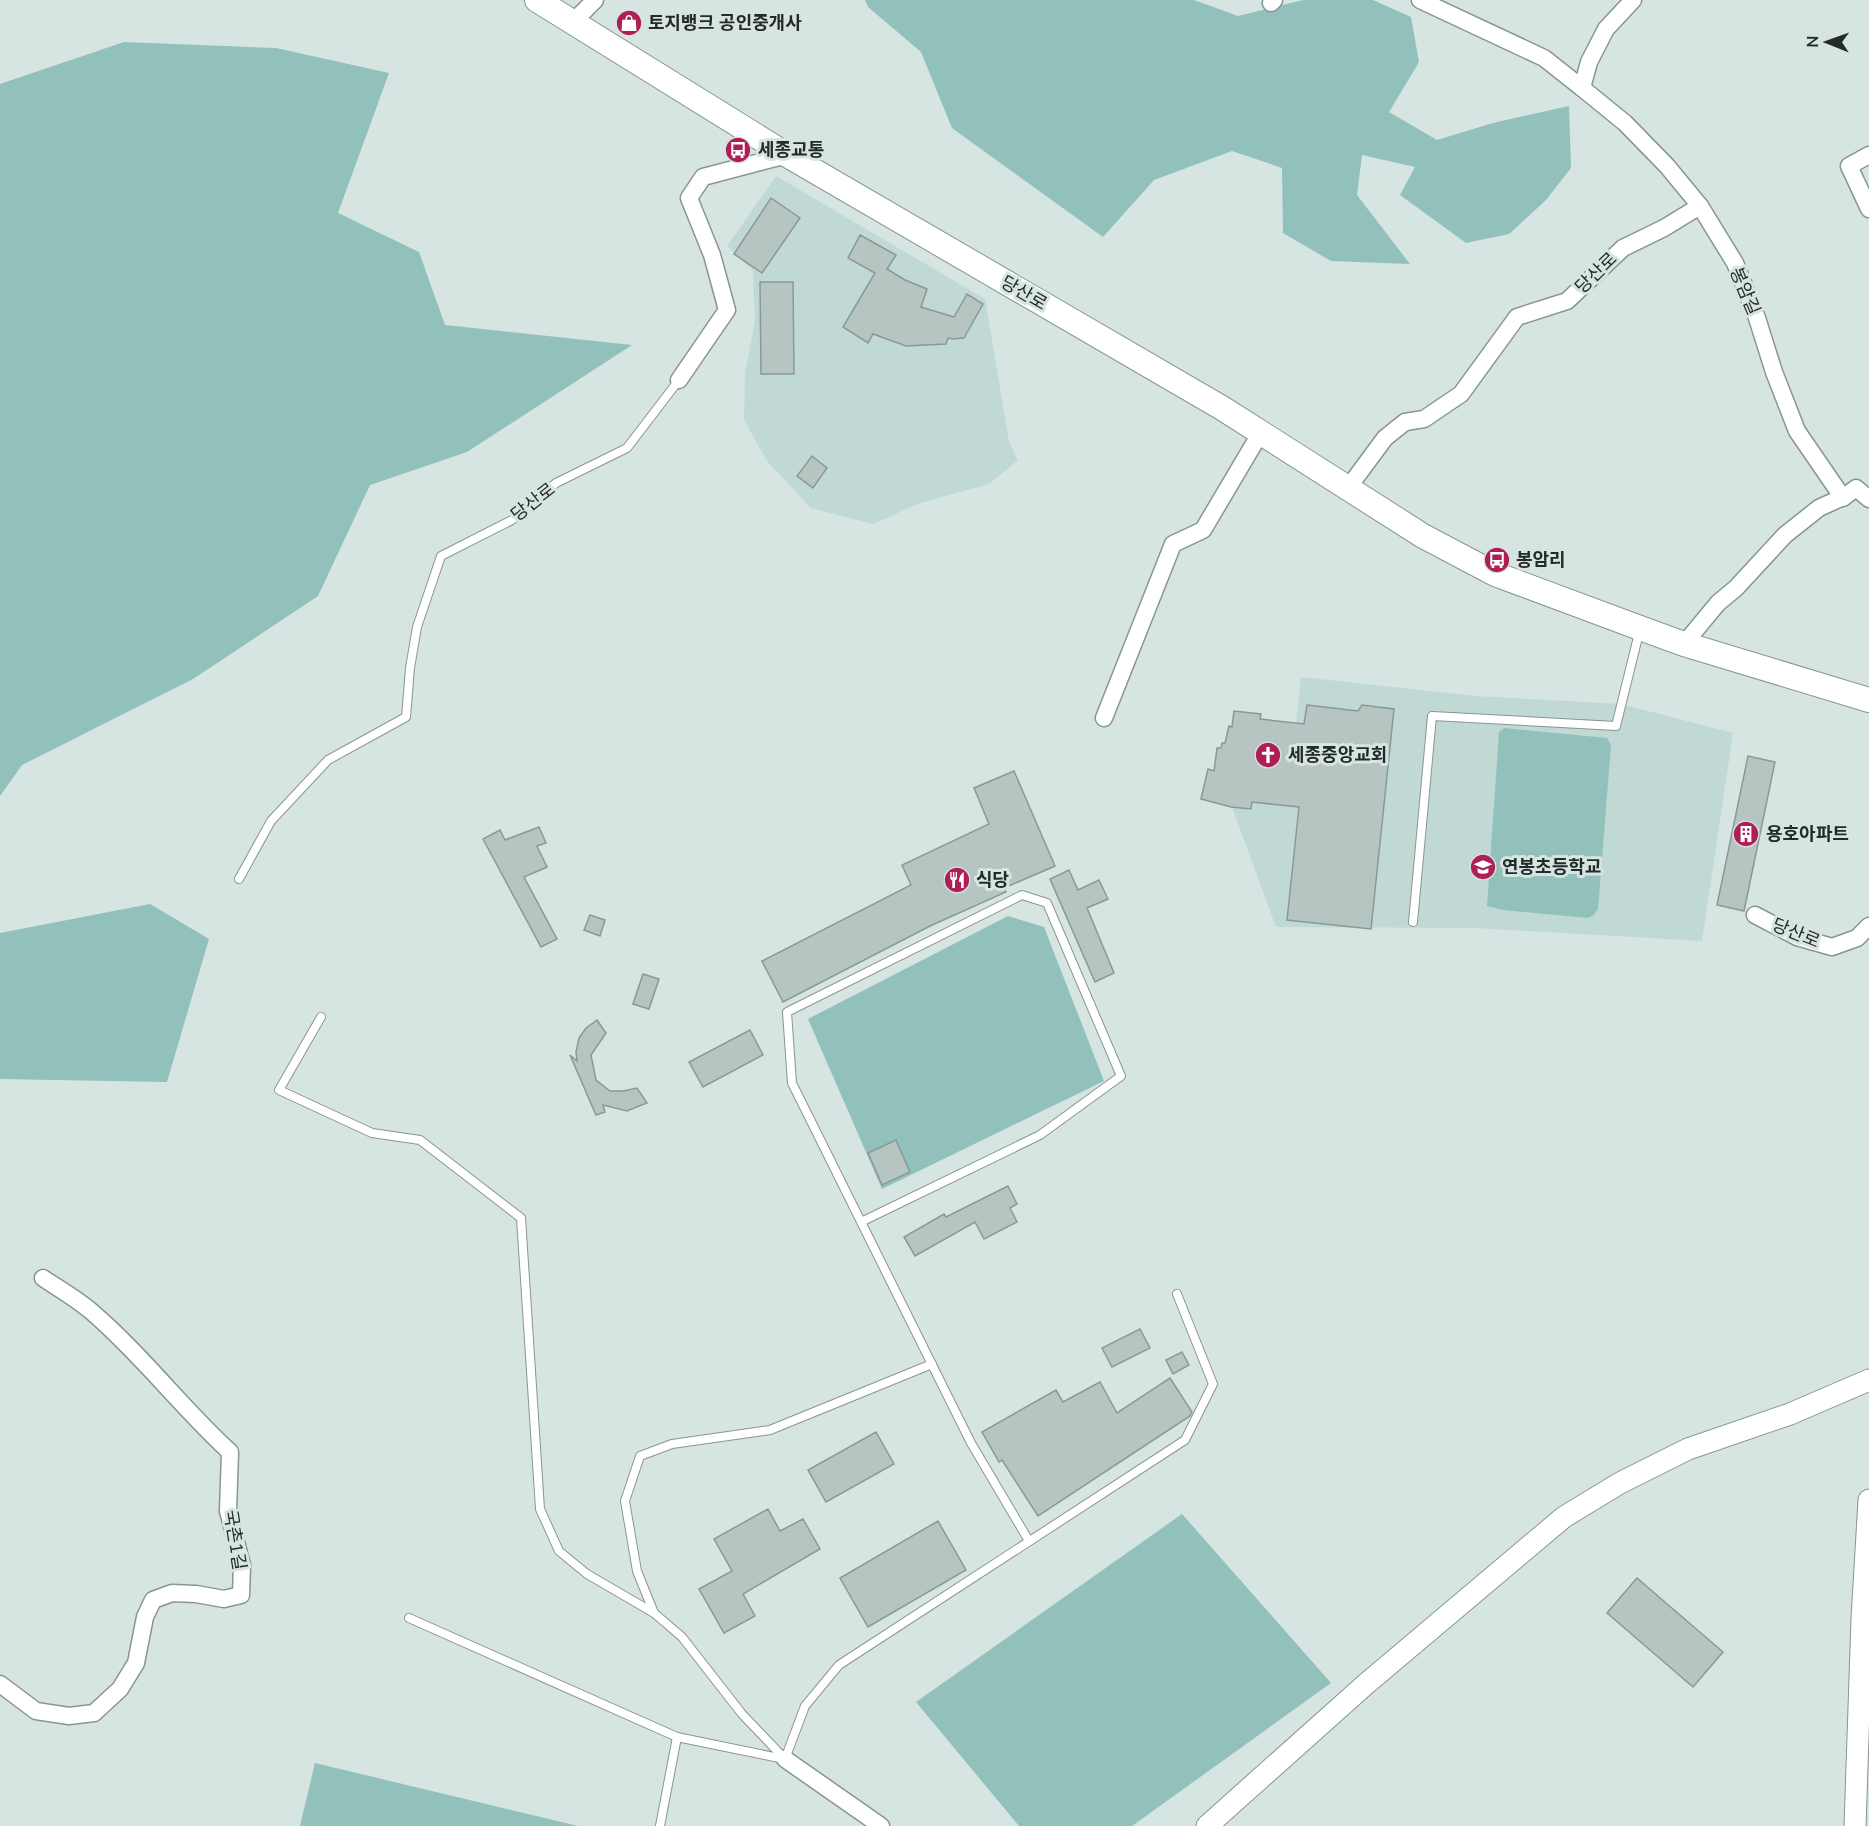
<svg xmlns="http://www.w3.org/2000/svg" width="1869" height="1826" font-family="'Nunito Sans','Noto Sans KR',sans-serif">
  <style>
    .built { fill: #c1d9d5 }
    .green { fill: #91c1ba }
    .building { fill: #b6c4c2; stroke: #8b9996; stroke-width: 1.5 }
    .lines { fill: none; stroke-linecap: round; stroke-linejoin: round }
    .service-casing { stroke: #889693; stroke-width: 10 }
    .minor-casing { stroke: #889693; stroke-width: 19 }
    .tertiary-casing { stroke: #889693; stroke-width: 23 }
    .secondary-casing { stroke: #889693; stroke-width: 26 }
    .service { stroke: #fff; stroke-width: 8 }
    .minor { stroke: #fff; stroke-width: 16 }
    .tertiary { stroke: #fff; stroke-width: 21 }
    .secondary { stroke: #fff; stroke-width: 24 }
    .labels { text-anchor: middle; stroke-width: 6; stroke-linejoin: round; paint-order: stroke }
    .poi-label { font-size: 18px; font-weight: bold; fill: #242a29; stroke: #d6e4e2; text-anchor: start }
    .street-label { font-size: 18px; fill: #242a29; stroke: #d6e4e2 }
  </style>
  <rect width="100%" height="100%" fill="#d6e4e2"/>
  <g class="built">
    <path d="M776,176l209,123 24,142 9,19 -29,24 -69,19 -47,21 -62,-16 -44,-47 -23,-41 1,-46 10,-54 -2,-49 -26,-25z"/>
    <path d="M1301,677l175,19 145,8 112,29 -31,208 -227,-13 -199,-1 -44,-120 -31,-8 7,-30 82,9z"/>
  </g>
  <g class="green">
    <path d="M865,0h329l44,16 65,-16h70l38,17 8,45 -30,50 48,28 56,-17 76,-17 2,62 -25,32 -37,34 -43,9 -66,-48 15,-28 -53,-12 -5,40 53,69 -79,-3 -48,-28 -1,-65 -50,-17 -78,29 -51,57 -151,-109 -31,-76 -53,-45z"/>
    <path d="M124,42l152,6 113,25 -51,140 81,39 26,73 187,20 -165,107 -97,33 -52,111 -125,83 -171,86 -22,31v-712z"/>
    <path d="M1504,728l103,10 4,7 -13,164 -4,6 -6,3 -85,-8 -16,-4 12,-174z"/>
    <path d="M150,904l59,35 -42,143 -167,-3v-146z"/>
    <path d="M1008,916l36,11 60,154 -222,108 -74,-170z"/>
    <path d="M1182,1514l149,169 -199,143h-113l-103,-124z"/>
    <path d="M315,1763l263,63h-278z"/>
  </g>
  <g class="building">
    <path d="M771,198l29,20 -38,55 -28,-19z"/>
    <path d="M860,235l36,20 -9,14 18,11 22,9 -6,18 33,10 13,-23 16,10 -19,34 -11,1 -5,-1 -2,6 -40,2 -33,-12 -5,9 -25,-16 32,-54 -27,-15z"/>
    <path d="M760,282h33l1,92h-33z"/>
    <path d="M812,456l15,12 -14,20 -16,-12z"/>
    <path d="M1307,705l51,6 4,-6 32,4 -23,220 -84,-9 12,-113 -47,-5 -1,7 -20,-2 -30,-8 7,-30 6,2 3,-23h4l1,-5h3l4,-17 3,1 2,-16 27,3 -1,5 44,5z"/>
    <path d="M1748,756l27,6 -31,149 -27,-6z"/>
    <path d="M1014,771l41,95 -51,22 2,4 -76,34 -147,76 -21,-41 149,-76 -9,-20 87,-41 -15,-36z"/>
    <path d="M539,827l7,16 -9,3 10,21 -23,10 33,62 -16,8 -58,-108 17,-9 5,10z"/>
    <path d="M1069,870l9,20 21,-10 9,19 -21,9 27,65 -19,9 -45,-103z"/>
    <path d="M590,915l15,5 -5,16 -16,-6z"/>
    <path d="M643,974l16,5 -10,30 -16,-5z"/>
    <path d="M597,1020l9,13 -15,22 5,25 14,11h13l14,-3 10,15 -20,8 -24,-6 2,7 -9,3 -26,-60 7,6 -1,-9 3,-14 7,-10z"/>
    <path d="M750,1030l13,25 -60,32 -14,-25z"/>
    <path d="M896,1140l14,32 -28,13 -14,-32z"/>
    <path d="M1008,1186l9,18 -7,4 7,14 -33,17 -9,-17 -60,34 -11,-19 40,-23 2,3z"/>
    <path d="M1140,1329l10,19 -38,19 -10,-19z"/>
    <path d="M1182,1352l7,13 -16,9 -7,-14z"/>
    <path d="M1170,1378l22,34 -2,4 -152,100 -36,-56 -3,2 -17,-30 74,-42 7,12 37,-20 17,31z"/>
    <path d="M876,1432l18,32 -68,38 -18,-32z"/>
    <path d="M768,1509l12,22 23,-12 17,30 -77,45 12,22 -31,17 -25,-44 33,-18 -18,-32z"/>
    <path d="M938,1521l28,49 -98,57 -28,-49z"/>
    <path d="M1637,1578l86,74 -30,35 -86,-74z"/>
  </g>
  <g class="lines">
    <g class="service-casing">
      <g id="service">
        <path d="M239,879l32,-58 57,-61 78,-43 4,-49 7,-41 24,-71 71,-36 44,-37 71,-35 52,-68"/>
        <path d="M1413,922l19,-206 184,10 24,-97"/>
        <path d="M321,1017l-42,73 93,43 48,7 101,78 19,291 19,42 28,23 67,39 28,24 60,77 43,45"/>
        <path d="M861,1222l179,-87 81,-59 -74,-173 -25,-8 -235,117 5,71 179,360 58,98"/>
        <path d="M654,1613l-17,-42 -12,-70 15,-45 32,-12 98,-14 162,-66"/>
        <path d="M409,1618l268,119 107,22"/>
        <path d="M785,1759l20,-53 34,-41 346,-225 28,-56 -36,-90"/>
        <path d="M660,1826l17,-89"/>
      </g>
    </g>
    <g class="minor-casing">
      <g id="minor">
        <path d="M1420,0l124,58 38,30"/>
        <path d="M1633,0l-27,29 -17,33 -7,26 43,35 42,43 33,40 35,57 22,55 17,54 23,59 46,67 13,-10 13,11"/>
        <path d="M1271,3l3,-3"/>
        <path d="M573,22l22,-22"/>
        <path d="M1869,155l-20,11 20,43"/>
        <path d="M679,380l48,-70 -15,-55 -23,-57 14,-21 84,-22"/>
        <path d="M1348,488l37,-50 20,-16 19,-3 37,-25 56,-77 50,-16 56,-53 41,-20 36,-22"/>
        <path d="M1684,644l34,-41 18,-15 49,-53 34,-27 24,-11"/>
        <path d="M1104,718l69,-174 30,-14 58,-98"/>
        <path d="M1755,915l42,22 35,10 25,-9 12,-12"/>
        <path d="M0,1684l36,27 33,5 25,-3 26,-24 16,-26 9,-46 8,-17 19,-7 24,1 28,5 17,-4 1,-30 -14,-54 2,-59c-48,-44 -88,-97 -138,-140 -15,-13 -33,-23 -49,-34"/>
        <path d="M785,1759l96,67"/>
      </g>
    </g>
    <g class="tertiary-casing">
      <g id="tertiary">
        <path d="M1207,1826l159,-142 198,-167 56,-34 68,-34 102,-35 79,-34"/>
        <path d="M1855,1826l7,-207 7,-119"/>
      </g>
    </g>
    <g class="secondary-casing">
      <path id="secondary" d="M537,0l250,155 435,253 201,128 72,38 145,54 44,16 185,56"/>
    </g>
    <use href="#service" class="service"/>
    <use href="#minor" class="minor"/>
    <use href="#tertiary" class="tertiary"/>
    <use href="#secondary" class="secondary"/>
  </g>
  <defs>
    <g id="shop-disc" transform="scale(1.35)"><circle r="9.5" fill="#af1f54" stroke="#d6e4e2"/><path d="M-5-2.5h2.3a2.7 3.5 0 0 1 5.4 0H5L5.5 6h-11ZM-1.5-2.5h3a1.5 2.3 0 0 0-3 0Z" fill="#fff"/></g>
    <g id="bus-disc" transform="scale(1.35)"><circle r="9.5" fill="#af1f54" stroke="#d6e4e2"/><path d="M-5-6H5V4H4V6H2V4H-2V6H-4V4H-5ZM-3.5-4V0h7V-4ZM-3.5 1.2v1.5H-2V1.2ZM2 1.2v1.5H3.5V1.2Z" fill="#fff"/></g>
    <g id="church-disc" transform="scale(1.35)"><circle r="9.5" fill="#af1f54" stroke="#d6e4e2"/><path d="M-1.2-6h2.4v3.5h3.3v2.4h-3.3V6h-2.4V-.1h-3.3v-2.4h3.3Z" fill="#fff"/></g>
    <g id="building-disc" transform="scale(1.35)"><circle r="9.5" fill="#af1f54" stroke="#d6e4e2"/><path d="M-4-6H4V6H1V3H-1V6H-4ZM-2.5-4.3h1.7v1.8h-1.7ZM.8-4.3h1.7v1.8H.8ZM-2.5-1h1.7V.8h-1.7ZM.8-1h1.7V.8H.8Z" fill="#fff"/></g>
    <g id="school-disc" transform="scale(1.35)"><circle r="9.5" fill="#af1f54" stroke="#d6e4e2"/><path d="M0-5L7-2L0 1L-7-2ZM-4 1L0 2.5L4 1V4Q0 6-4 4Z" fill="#fff"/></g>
    <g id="restaurant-disc" transform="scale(1.35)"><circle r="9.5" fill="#af1f54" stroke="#d6e4e2"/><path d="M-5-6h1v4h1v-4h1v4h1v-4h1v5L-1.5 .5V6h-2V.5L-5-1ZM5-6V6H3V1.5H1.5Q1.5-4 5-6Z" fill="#fff"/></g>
  </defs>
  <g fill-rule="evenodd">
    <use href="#shop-disc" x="629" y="23"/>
    <use href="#bus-disc" x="738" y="150"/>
    <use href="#bus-disc" x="1497" y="560"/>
    <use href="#church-disc" x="1268" y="755"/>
    <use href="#building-disc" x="1746" y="834"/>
    <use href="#school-disc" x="1483" y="867"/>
    <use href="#restaurant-disc" x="957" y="880"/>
  </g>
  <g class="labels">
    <g class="poi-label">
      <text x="648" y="29">토지뱅크 공인중개사</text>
      <text x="758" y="156">세종교통</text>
      <text x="1516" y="566">봉암리</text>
      <text x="1288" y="761">세종중앙교회</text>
      <text x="1766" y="840">용호아파트</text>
      <text x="1502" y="873">연봉초등학교</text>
      <text x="976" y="886">식당</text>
    </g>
    <g class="street-label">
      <text transform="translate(1596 273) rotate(-44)" y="6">당산로</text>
      <text transform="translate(1745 291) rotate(67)" y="6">봉암길</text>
      <text transform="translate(1024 293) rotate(30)" y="6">당산로</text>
      <text transform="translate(533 502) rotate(-38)" y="6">당산로</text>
      <text transform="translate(1796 933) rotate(22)" y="6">당산로</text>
      <text transform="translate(235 1540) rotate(81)" y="6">국촌1길</text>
    </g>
  </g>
  <g transform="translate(1827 42) rotate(271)" stroke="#d6e4e2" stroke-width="4.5" paint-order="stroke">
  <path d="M0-4.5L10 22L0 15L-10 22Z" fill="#242a29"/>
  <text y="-9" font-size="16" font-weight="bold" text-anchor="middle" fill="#242a29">N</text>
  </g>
</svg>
